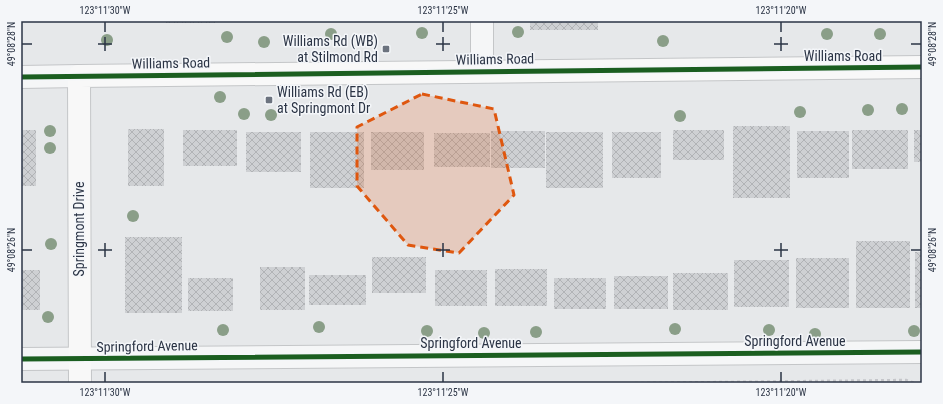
<svg xmlns="http://www.w3.org/2000/svg" width="943" height="404" font-family="'Roboto Condensed',sans-serif">
  <style>
    .building { fill: url(#building-cross-hatch) }
    .lines { fill: none; stroke-linecap: round; stroke-linejoin: round }
    .street-casing { stroke: #c4c6c8; stroke-width: 24 }
    .secondary-casing { stroke: #c4c6c8; stroke-width: 24 }
    .path { stroke: #c5c6ca; stroke-width: 2.5; stroke-dasharray: 3 3; stroke-linecap: butt }
    .street { stroke: #f5f6f7; stroke-width: 22 }
    .secondary { stroke: #f8f8f8; stroke-width: 22 }
    .cycleway-casing { stroke: #f4f6f9; stroke-width: 8 }
    .cycleway { stroke: #1b5e20; stroke-width: 5 }
    .tree { fill: #8a9e88 }
    .marked { fill: #df570f; fill-opacity: 0.2; stroke: #df570f; stroke-width: 3; stroke-dasharray: 8 5; stroke-linejoin: round }
    .ticks { fill: none; stroke: #2b3445; stroke-width: 1.5 }
    .poi-dot { fill: #6c737f; stroke: #f4f6f9; stroke-width: 1.5 }
    .labels { text-anchor: middle; stroke-width: 3; stroke-linejoin: round; paint-order: stroke }
    .poi-label { font-size: 14px; fill: #2b3445; stroke: #f4f6f9; text-anchor: end }
    .street-label { font-size: 14px; fill: #2b3445; stroke: #f4f6f9 }
    .neatline { fill: none; stroke: #2b3445; stroke-width: 1.5 }
    .ticks-label { font-size: 10px; text-anchor: middle; fill: #2b3445 }
  </style>
  <defs>
    <pattern id="building-cross-hatch" width="8" height="8" patternUnits="userSpaceOnUse"><rect width="8" height="8" fill="#ced0d3"/><path d="M0 0l8 8M0 8l8-8" fill="none" stroke="#b1b3b6"/></pattern>
  </defs>
  <rect width="100%" height="100%" fill="#e6e8ea"/>
  <g class="building">
    <rect x="166" y="21" width="49" height="2"/>
    <rect x="530" y="21" width="68" height="9"/>
    <rect x="733" y="126" width="57" height="72"/>
    <rect x="128" y="129" width="36" height="57"/>
    <rect x="21" y="130" width="15" height="56"/>
    <rect x="183" y="130" width="54" height="36"/>
    <rect x="673" y="130" width="51" height="30"/>
    <rect x="852" y="130" width="56" height="39"/>
    <rect x="914" y="130" width="8" height="32"/>
    <rect x="491" y="131" width="54" height="37"/>
    <rect x="797" y="131" width="52" height="47"/>
    <rect x="246" y="132" width="55" height="40"/>
    <rect x="310" y="132" width="54" height="56"/>
    <rect x="371" y="132" width="53" height="38"/>
    <rect x="546" y="132" width="57" height="56"/>
    <rect x="612" y="132" width="49" height="46"/>
    <rect x="434" y="133" width="56" height="34"/>
    <rect x="125" y="237" width="57" height="76"/>
    <rect x="856" y="241" width="54" height="67"/>
    <rect x="915" y="252" width="7" height="56"/>
    <rect x="372" y="257" width="54" height="36"/>
    <rect x="796" y="258" width="53" height="50"/>
    <rect x="734" y="260" width="55" height="47"/>
    <rect x="260" y="267" width="45" height="43"/>
    <rect x="495" y="269" width="52" height="37"/>
    <rect x="21" y="270" width="19" height="40"/>
    <rect x="435" y="270" width="52" height="36"/>
    <rect x="673" y="273" width="55" height="37"/>
    <rect x="309" y="275" width="57" height="30"/>
    <rect x="614" y="276" width="54" height="33"/>
    <rect x="188" y="278" width="45" height="33"/>
    <rect x="554" y="278" width="52" height="31"/>
  </g>
  <g class="lines">
    <g class="street-casing">
      <g id="street">
        <path d="M482,71v-50"/>
        <path d="M21,77l58,-1"/>
        <path d="M21,359l901,-7"/>
      </g>
    </g>
    <g class="secondary-casing">
      <path id="secondary" d="M80,383l-1,-307 843,-9"/>
    </g>
    <path class="path" d="M635,383l271,-3 9,3"/>
    <use href="#street" class="street"/>
    <use href="#secondary" class="secondary"/>
    <g class="cycleway-casing">
      <g id="cycleway">
        <path d="M21,77l901,-10"/>
        <path d="M21,359l901,-7"/>
      </g>
    </g>
    <use href="#cycleway" class="cycleway"/>
  </g>
  <g class="tree">
    <circle cx="518" cy="32" r="6"/>
    <circle cx="422" cy="33" r="6"/>
    <circle cx="331" cy="34" r="6"/>
    <circle cx="827" cy="34" r="6"/>
    <circle cx="880" cy="34" r="6"/>
    <circle cx="227" cy="37" r="6"/>
    <circle cx="107" cy="40" r="6"/>
    <circle cx="663" cy="41" r="6"/>
    <circle cx="264" cy="42" r="6"/>
    <circle cx="220" cy="97" r="6"/>
    <circle cx="902" cy="109" r="6"/>
    <circle cx="868" cy="110" r="6"/>
    <circle cx="800" cy="112" r="6"/>
    <circle cx="244" cy="114" r="6"/>
    <circle cx="271" cy="115" r="6"/>
    <circle cx="680" cy="116" r="6"/>
    <circle cx="50" cy="131" r="6"/>
    <circle cx="50" cy="148" r="6"/>
    <circle cx="133" cy="216" r="6"/>
    <circle cx="51" cy="244" r="6"/>
    <circle cx="48" cy="317" r="6"/>
    <circle cx="319" cy="327" r="6"/>
    <circle cx="675" cy="329" r="6"/>
    <circle cx="223" cy="330" r="6"/>
    <circle cx="769" cy="330" r="6"/>
    <circle cx="427" cy="331" r="6"/>
    <circle cx="914" cy="331" r="6"/>
    <circle cx="536" cy="332" r="6"/>
    <circle cx="484" cy="333" r="6"/>
    <circle cx="815" cy="334" r="6"/>
  </g>
  <path class="marked" d="M422,94l72,15 20,86 -55,58 -51,-8 -51,-59v-59z"/>
  <path class="ticks" d="M105,22v10M443,22v10M781,22v10M105,37v14M443,37v14M781,37v14M22,44h10M98,44h14M436,44h14M774,44h14M911,44h10M105,243v14M443,243v14M781,243v14M22,250h10M98,250h14M436,250h14M774,250h14M911,250h10M105,372v10M443,372v10M781,372v10"/>
  <g class="poi-dot">
    <rect x="382" y="45" width="8" height="8" rx="2"/>
    <rect x="265" y="96" width="8" height="8" rx="2"/>
  </g>
  <g class="labels">
    <g class="poi-label">
      <text x="378" y="46">Williams Rd (WB)<tspan x="378" dy="16">at Stilmond Rd</tspan></text>
      <text x="277" y="97" text-anchor="start">Williams Rd (EB)<tspan x="277" dy="16">at Springmont Dr</tspan></text>
    </g>
    <g class="street-label">
      <text x="843" y="61">Williams Road</text>
      <text transform="translate(495 59) rotate(-1)" y="5">Williams Road</text>
      <text transform="translate(171 63) rotate(-1)" y="5">Williams Road</text>
      <text transform="translate(79 229) rotate(-90)" y="5">Springmont Drive</text>
      <text x="795" y="346">Springford Avenue</text>
      <text x="471" y="348">Springford Avenue</text>
      <text transform="translate(147 346) rotate(-1)" y="5">Springford Avenue</text>
    </g>
  </g>
  <rect width="943" height="404" fill="none" stroke="#f4f6f9" stroke-width="44"/>
  <rect x="22" y="22" width="899" height="360" class="neatline"/>
  <g class="ticks-label">
    <text x="105" y="14">123°11'30"W</text>
    <text x="443" y="14">123°11'25"W</text>
    <text x="781" y="14">123°11'20"W</text>
    <text transform="translate(11 44) rotate(-90)" y="4">49°08'28"N</text>
    <text transform="translate(932 44) rotate(-90)" y="4">49°08'28"N</text>
    <text transform="translate(11 250) rotate(-90)" y="4">49°08'26"N</text>
    <text transform="translate(932 250) rotate(-90)" y="4">49°08'26"N</text>
    <text x="105" y="396">123°11'30"W</text>
    <text x="443" y="396">123°11'25"W</text>
    <text x="781" y="396">123°11'20"W</text>
  </g>
</svg>
